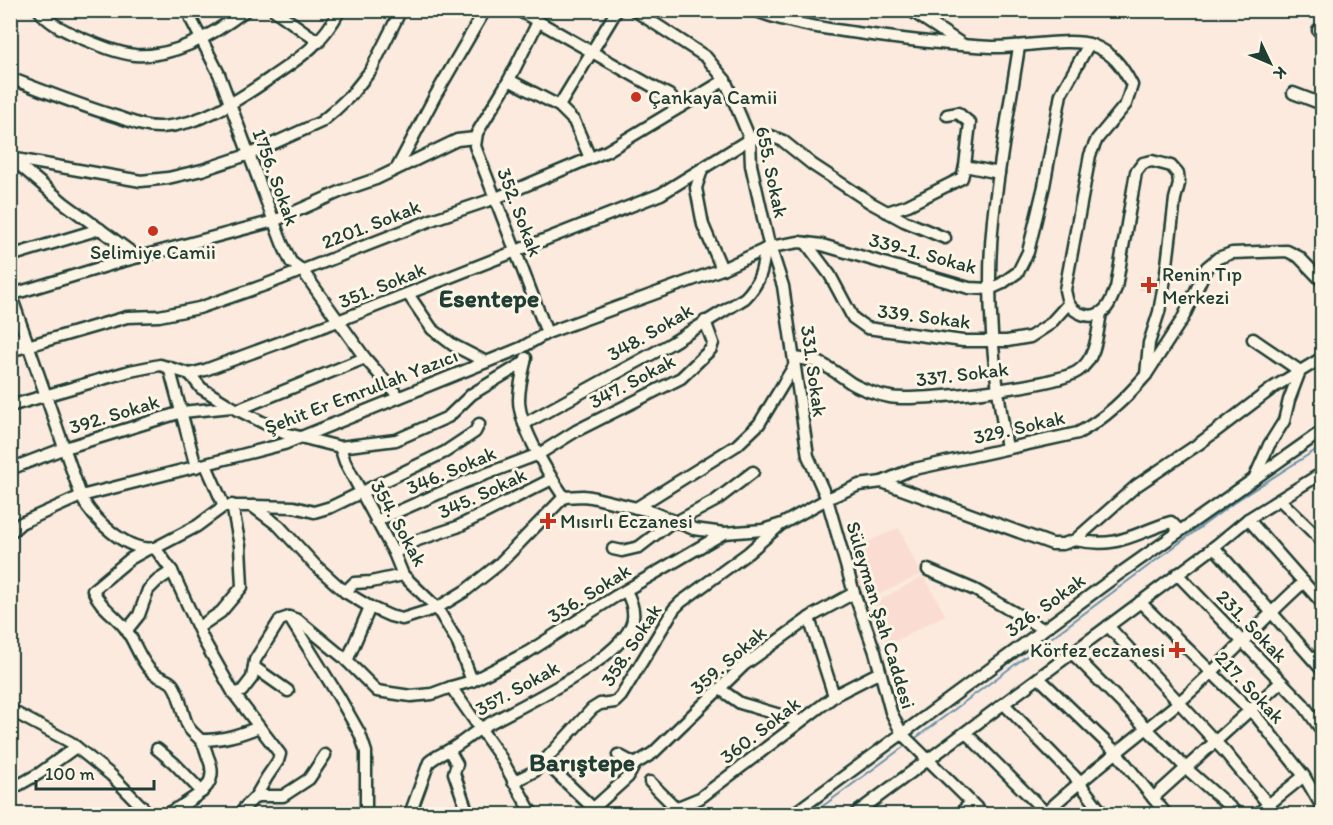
<svg xmlns="http://www.w3.org/2000/svg" width="1333" height="825" font-family="Itim,sans-serif">
  <style>
    .built { fill: #fadcd3 }
    .lines { fill: none; stroke-linecap: round; stroke-linejoin: round }
    .stream { stroke: #6b93ab; stroke-width: 2 }
    .minor-casing { stroke: #1f3d34; stroke-width: 15 }
    .minor { stroke: #fcf5e5; stroke-width: 10 }
    .poi-dot { fill: #c8321e; stroke: #fcf5e5; stroke-width: 2 }
    .labels { text-anchor: middle; stroke-width: 6; stroke-linejoin: round; paint-order: stroke }
    .poi-label { font-size: 20px; fill: #1f3d34; stroke: #fcf5e5; text-anchor: start }
    .street-label { font-size: 20px; fill: #1f3d34; stroke: #fcf5e5 }
    .district-label { font-size: 26px; font-weight: bold; fill: #1f3d34; stroke: #fcf5e5 }
  </style>
  <rect width="100%" height="100%" fill="#fbeadd"/>
  <filter id="ink" filterUnits="userSpaceOnUse"><feTurbulence type="fractalNoise" baseFrequency=".0167" numOctaves="2"/><feDisplacementMap in="SourceGraphic" scale="12" xChannelSelector="R" yChannelSelector="G"/><feConvolveMatrix kernelMatrix="1 2 1 2 8 2 1 2 1" color-interpolation-filters="sRGB"/></filter>
  <g filter="url(#ink)">
    <g class="built">
      <path d="M1141,277l18,3 -3,13 -17,-3z"/>
      <path d="M899,528l22,46 -57,28 -19,-50z"/>
      <path d="M924,576l21,39 -59,31 -21,-38z"/>
    </g>
    <g class="lines">
      <g class="stream">
        <path d="M913,740l323,-239 86,-55"/>
        <path d="M812,814l94,-69"/>
      </g>
      <g class="minor-casing">
        <g id="minor">
          <path d="M39,10c10,14 27,21 42,28 17,7 36,15 54,17 39,3 81,-22 111,-45"/>
          <path d="M193,10l-2,9 28,55 63,169 9,19 11,8 63,88 34,39"/>
          <path d="M274,10l45,32"/>
          <path d="M518,10l141,80 10,5 11,12"/>
          <path d="M634,10l72,47 19,23 25,59 1,26 17,75 15,46 25,170 19,43 27,94 21,59 16,60 11,22 81,80"/>
          <path d="M754,10c35,14 74,19 111,24 42,6 84,11 127,13 26,1 79,-10 100,-2 21,8 30,21 40,40l-6,19 -29,35 -7,16 -25,135c1,4 2,11 4,14 6,10 21,15 31,9 9,-4 12,-16 16,-25l20,-116 7,-9 9,-2 19,5 7,8 1,10 -4,15 -9,74 -7,39 -10,31 -3,32 37,-57 24,-51 11,-9 14,-5 55,-2 12,6 23,24"/>
          <path d="M910,10l52,34"/>
          <path d="M538,22l-29,58 -32,53 -2,13 72,187"/>
          <path d="M1318,30h4"/>
          <path d="M10,78c36,14 71,28 108,39 14,5 29,11 44,10 40,-3 75,-26 107,-48 32,-22 52,-34 71,-69"/>
          <path d="M509,80l50,26 15,15 16,37"/>
          <path d="M1293,93l29,11"/>
          <path d="M559,106l58,-96"/>
          <path d="M10,158l131,23 27,-3 34,-8 48,-16 71,-32 13,-11 17,-16 20,-25 30,-60"/>
          <path d="M11,158l53,45 74,54"/>
          <path d="M965,166l34,7"/>
          <path d="M397,168l38,-72 50,-86"/>
          <path d="M702,170l-6,18 7,37 19,44"/>
          <path d="M887,212l21,-7 54,-27 3,-12 5,-43 -12,-10 -11,2"/>
          <path d="M806,243l24,32 23,43 14,10 96,13h44l23,-4 20,-13 18,-20"/>
          <path d="M10,256l90,-27"/>
          <path d="M10,293l71,203c11,23 47,57 74,52l42,-22 27,-20h28l27,20 36,39 30,27 25,15 20,9 12,3 35,-11 28,-17 34,-27 65,-67 19,-1 8,1 58,14 45,18 30,4 39,-3 19,-6 45,-25 32,-14 23,-3 170,62h11l12,-4 61,-54 64,-43 74,-56 48,-29"/>
          <path d="M408,294l24,35 21,16 33,17"/>
          <path d="M10,295l106,-32 158,-42 70,-31 32,-11 81,-39 18,-2"/>
          <path d="M10,335l18,11"/>
          <path d="M1253,339l47,32 -11,29 -5,21 -15,24 -15,34"/>
          <path d="M10,351l117,-34 32,-1 40,-8 66,-23 169,-66 62,-21 111,-47 118,-71"/>
          <path d="M526,358c-3,13 -7,28 -7,42 0,26 30,75 45,97"/>
          <path d="M794,358c8,1 18,2 26,5 12,6 21,13 31,20 10,6 27,12 39,14 28,5 166,-11 188,-26 19,-13 19,-38 23,-58"/>
          <path d="M169,367l27,100"/>
          <path d="M190,374l11,14 31,19 52,26 56,14 56,-7 52,-23 24,-23 53,-32"/>
          <path d="M10,406l120,-35 30,-6 30,9 15,-4 133,-49 323,-127 89,-55 21,-3 12,5 30,24 58,38 33,18 41,17"/>
          <path d="M237,410l128,-52"/>
          <path d="M524,424l146,-80 75,-46c15,-15 18,-29 20,-49"/>
          <path d="M340,447l5,15 49,91 9,22 34,33 20,33 15,40 -21,6 50,71 31,56"/>
          <path d="M1007,448c-13,-74 -22,-152 -14,-228 6,-58 17,-116 26,-173"/>
          <path d="M206,465l18,41"/>
          <path d="M10,469l55,-21 117,-36 50,-5"/>
          <path d="M882,482l28,-12 168,-37c27,-14 48,-35 68,-58"/>
          <path d="M1280,500l42,41"/>
          <path d="M253,506l41,1 20,5 17,-5 114,-55 30,-20 4,-8"/>
          <path d="M636,508l101,-63 22,-21 35,-58"/>
          <path d="M1248,519l74,84"/>
          <path d="M376,521l89,-39 74,-28 37,-23 105,-53 30,-29 2,-6 -8,-22"/>
          <path d="M676,522l39,-21 38,-29"/>
          <path d="M10,533l11,-10 60,-27 203,-52 237,-96 26,-15 175,-64 48,-22 29,-5 23,3 147,43 21,1 11,-5 17,-12 10,-20 16,-66 17,-92 28,-50"/>
          <path d="M1075,540c44,9 57,-6 96,-18l9,9"/>
          <path d="M1214,547l108,123"/>
          <path d="M155,548l17,23 32,70 30,53 46,60 -2,7 -11,16 -11,19 -11,11 -3,7"/>
          <path d="M148,549l-18,10 -37,31c7,17 21,24 32,38 10,13 14,31 26,43 7,8 17,7 22,14 9,13 8,29 16,43 3,5 9,8 12,13 4,4 5,11 7,16 12,27 -8,37 -27,49"/>
          <path d="M613,549l9,2 17,-4 34,-26"/>
          <path d="M394,553l24,-13 39,-13 95,-48"/>
          <path d="M928,570l47,20 68,39"/>
          <path d="M1177,574l126,130 19,27"/>
          <path d="M345,592l9,-9 17,-1 32,-7"/>
          <path d="M1140,602l117,115 47,59 18,31"/>
          <path d="M289,617l50,80 21,37 6,18v62"/>
          <path d="M809,618l25,78"/>
          <path d="M1108,626l117,126 43,52"/>
          <path d="M199,627l22,-15 21,-25 -2,-41 -8,-41"/>
          <path d="M127,630l12,-15 9,-25 9,-9 15,-10"/>
          <path d="M1072,653l115,116 51,45"/>
          <path d="M347,661l23,-54"/>
          <path d="M254,667l34,24"/>
          <path d="M1039,678l78,75 49,61"/>
          <path d="M472,681l56,-29 88,-56 108,-63"/>
          <path d="M720,689l20,14 60,18"/>
          <path d="M234,694l8,-3 10,-13 3,-18 25,-40 9,-3 9,3 46,38 33,33 34,5 21,-2 19,-7"/>
          <path d="M1004,704l71,73 28,37"/>
          <path d="M10,710l60,32 41,33 38,39"/>
          <path d="M966,733l81,81"/>
          <path d="M201,740c22,0 38,-5 58,-13"/>
          <path d="M157,749l17,14 28,29"/>
          <path d="M449,750l8,14 -3,9 12,35v6"/>
          <path d="M618,755l17,9"/>
          <path d="M544,761l50,48"/>
          <path d="M635,764l18,-11 91,-88 68,-49 42,-23"/>
          <path d="M513,782l22,-11 57,-62 8,-5 15,-2 6,-6 53,-87 7,-7 67,-49 31,-27"/>
          <path d="M650,782l31,31"/>
          <path d="M10,790l30,-17 36,-26"/>
          <path d="M256,796h27l26,-17 16,-24"/>
          <path d="M1153,798l128,-116"/>
          <path d="M166,814l15,-8 5,8"/>
          <path d="M410,814l19,-52c7,-6 13,-8 20,-12 12,-6 22,-16 34,-23 37,-21 132,-64 148,-101 5,-11 1,-24 -5,-35"/>
          <path d="M587,814l41,-37 7,-13"/>
          <path d="M661,814l39,-16 137,-104 43,-22"/>
          <path d="M793,814l326,-240 203,-143"/>
          <path d="M855,814l353,-262 40,-33 74,-46"/>
          <path d="M959,814l12,-11"/>
          <path d="M1044,814c42,-39 89,-74 134,-111 44,-37 82,-82 126,-121"/>
          <path d="M1257,814l47,-38"/>
        </g>
      </g>
      <use href="#minor" class="minor"/>
    </g>
  </g>
  <g class="poi-dot">
    <circle cx="636" cy="97" r="6"/>
    <circle cx="153" cy="231" r="6"/>
    <path d="M1146 276h6v6h6v6h-6v6h-6v-6h-6v-6h6z"/>
    <path d="M545 512h6v6h6v6h-6v6h-6v-6h-6v-6h6z"/>
    <path d="M1174 641h6v6h6v6h-6v6h-6v-6h-6v-6h6z"/>
  </g>
  <g class="labels">
    <g class="poi-label">
      <text x="648" y="104">Çankaya Camii</text>
      <text x="153" y="259" text-anchor="middle">Selimiye Camii</text>
      <text x="1162" y="281">Renin Tıp<tspan x="1162" dy="23">Merkezi</tspan></text>
      <text x="560" y="528">Mısırlı Eczanesi</text>
      <text x="1165" y="657" text-anchor="end">Körfez eczanesi</text>
    </g>
    <g class="street-label">
      <text transform="translate(772 172) rotate(78)" y="7">655. Sokak</text>
      <text transform="translate(276 177) rotate(70)" y="7">1756. Sokak</text>
      <text transform="translate(520 212) rotate(69)" y="7">352. Sokak</text>
      <text transform="translate(371 224) rotate(-21)" y="7">2201. Sokak</text>
      <text transform="translate(923 253) rotate(15)" y="7">339-1. Sokak</text>
      <text transform="translate(382 285) rotate(-22)" y="7">351. Sokak</text>
      <text transform="translate(924 316) rotate(7)" y="7">339. Sokak</text>
      <text transform="translate(650 332) rotate(-30)" y="7">348. Sokak</text>
      <text transform="translate(814 371) rotate(82)" y="7">331. Sokak</text>
      <text transform="translate(962 374) rotate(-7)" y="7">337. Sokak</text>
      <text transform="translate(632 381) rotate(-28)" y="7">347. Sokak</text>
      <text transform="translate(361 391) rotate(-21)" y="7">Şehit Er Emrullah Yazıcı</text>
      <text transform="translate(114 414) rotate(-17)" y="7">392. Sokak</text>
      <text transform="translate(1019 427) rotate(-13)" y="7">329. Sokak</text>
      <text transform="translate(451 470) rotate(-23)" y="7">346. Sokak</text>
      <text transform="translate(482 493) rotate(-25)" y="7">345. Sokak</text>
      <text transform="translate(399 523) rotate(61)" y="7">354. Sokak</text>
      <text transform="translate(589 593) rotate(-32)" y="7">336. Sokak</text>
      <text transform="translate(1045 605) rotate(-36)" y="7">326. Sokak</text>
      <text transform="translate(881 615) rotate(73)" y="7">Süleyman Şah Caddesi</text>
      <text transform="translate(1252 626) rotate(46)" y="7">231. Sokak</text>
      <text transform="translate(631 645) rotate(-57)" y="7">358. Sokak</text>
      <text transform="translate(728 660) rotate(-41)" y="7">359. Sokak</text>
      <text transform="translate(1250 687) rotate(47)" y="7">217. Sokak</text>
      <text transform="translate(517 688) rotate(-29)" y="7">357. Sokak</text>
      <text transform="translate(760 730) rotate(-38)" y="7">360. Sokak</text>
    </g>
    <g class="district-label">
      <text x="489" y="307">Esentepe</text>
      <text x="582" y="771">Barıştepe</text>
    </g>
  </g>
  <rect width="1333" height="825" fill="none" stroke="#fcf5e5" stroke-width="36"/>
  <rect x="18" y="18" width="1297" height="789" fill="none" stroke="#1f3d34" stroke-width="2" filter="url(#ink)"/>
  <g transform="translate(1270 63) rotate(134)" stroke="#fcf5e5" stroke-width="4.5" paint-order="stroke">
  <path d="M0-4.5L10 22L0 15L-10 22Z" fill="#1f3d34"/>
  <text y="-9" font-size="16" font-weight="bold" text-anchor="middle" fill="#1f3d34">K</text>
  </g>
  <path d="M36 780v9h118v-9" fill="none" stroke="#1f3d34" stroke-width="3"/>
  <text x="45" y="780" font-size="18" fill="#1f3d34" stroke="#fcf5e5" stroke-width="4.5" paint-order="stroke">100 m</text>
</svg>
